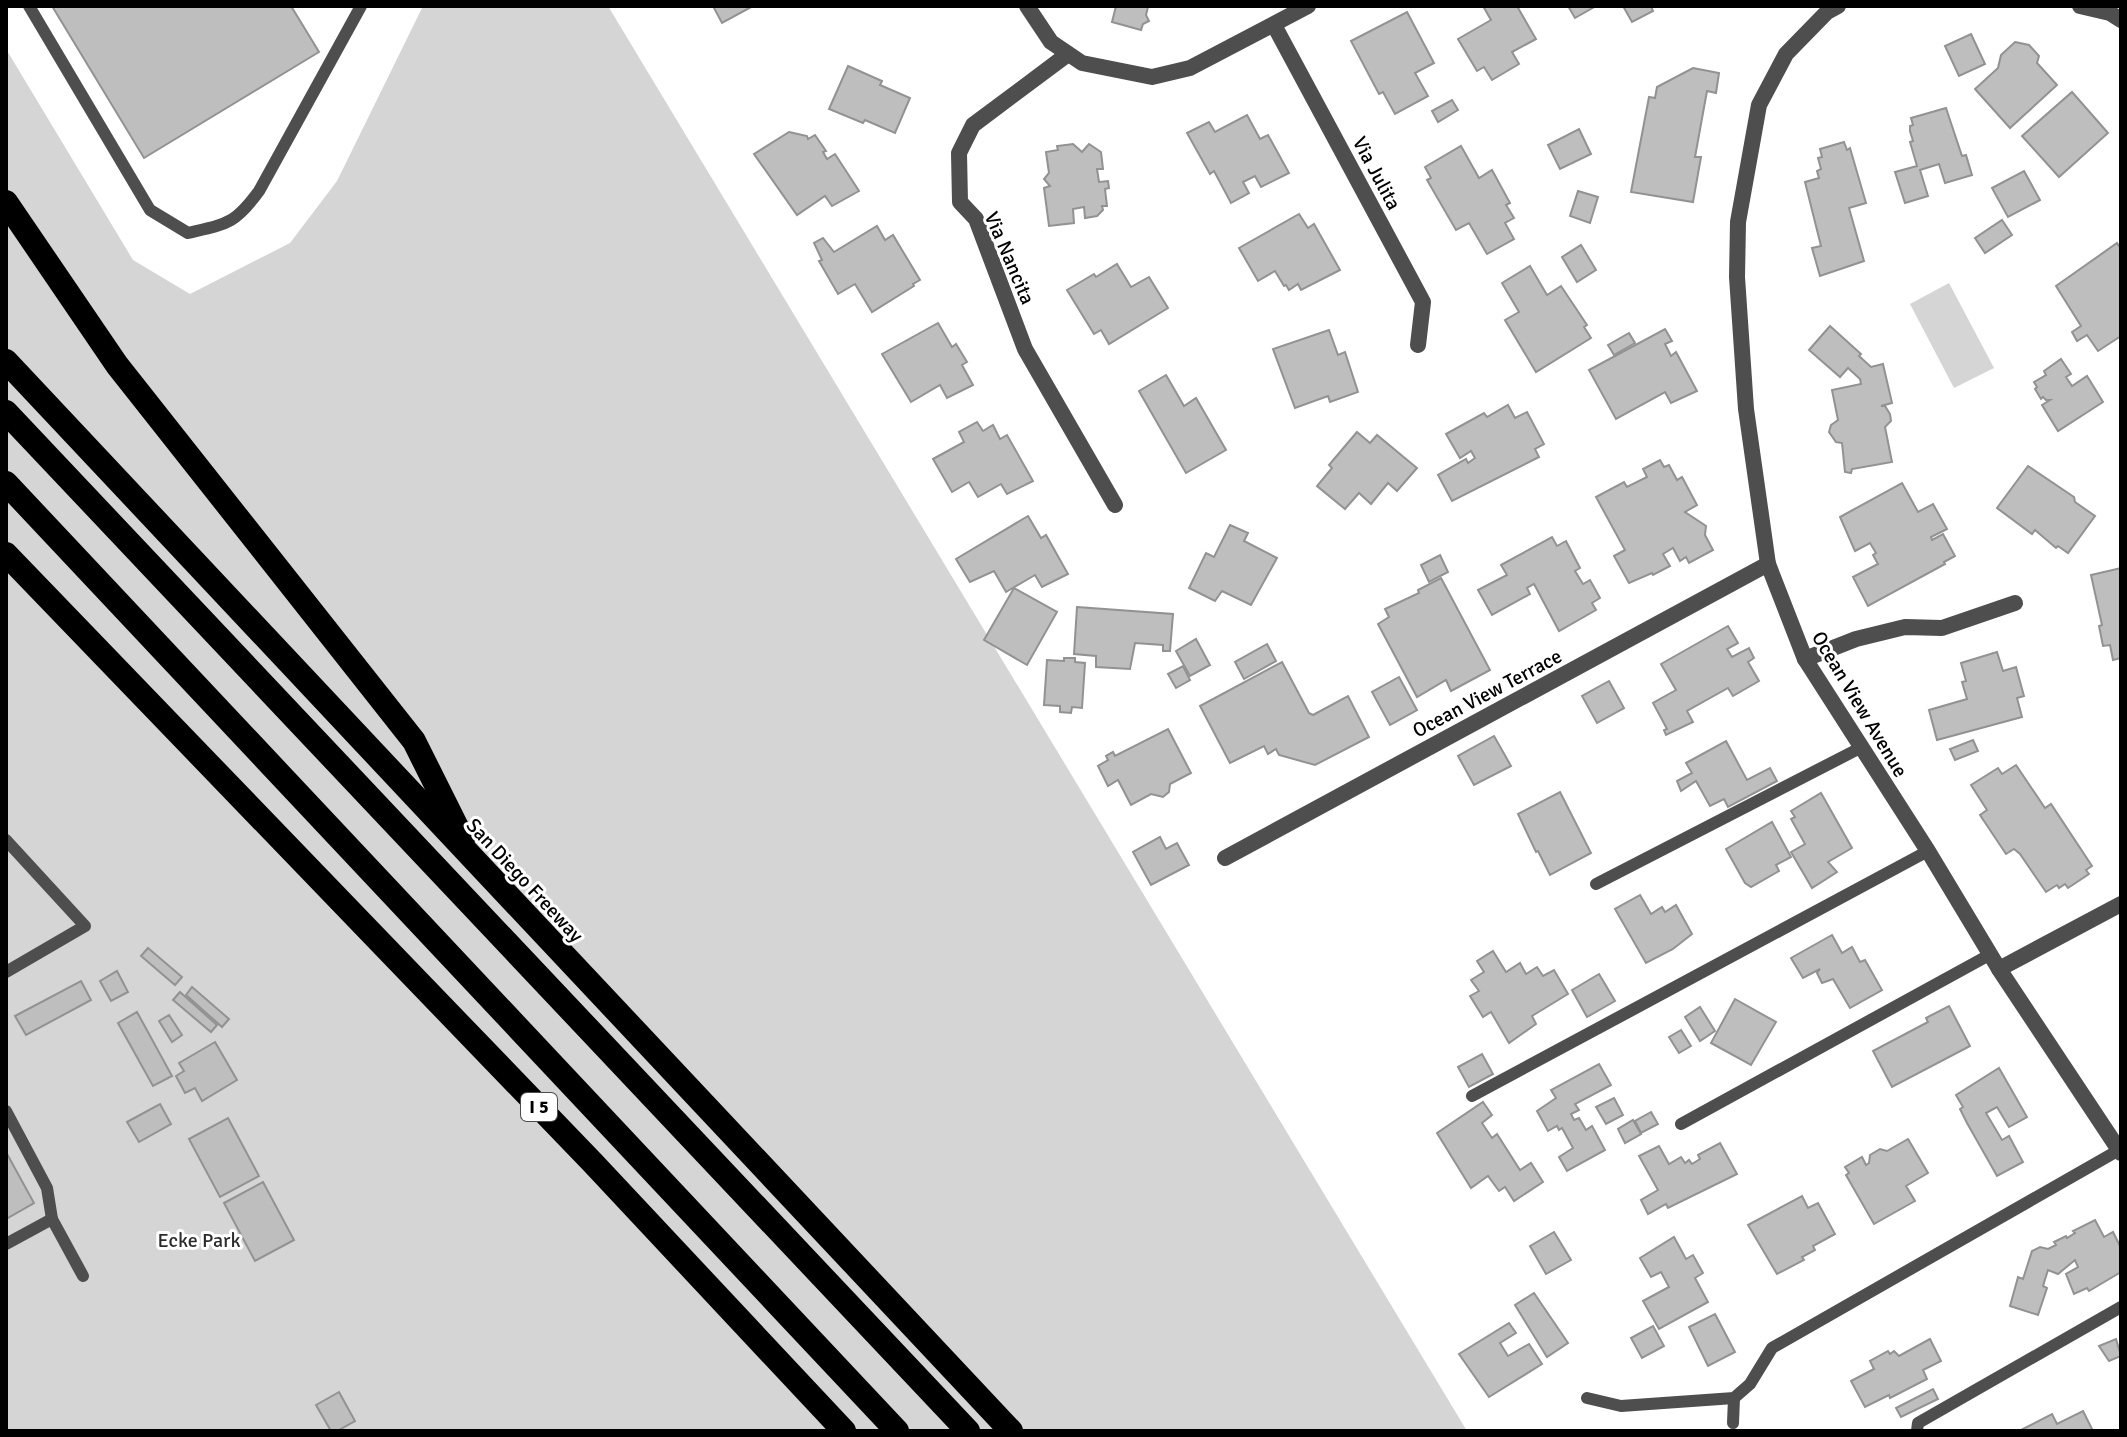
<svg xmlns="http://www.w3.org/2000/svg" width="2127" height="1437" font-family="Signika,sans-serif">
  <style>
    .green { fill: #d5d5d5 }
    .building { fill: #bebebe; stroke: #929292; stroke-width: 2 }
    .lines { fill: none; stroke-linecap: round; stroke-linejoin: round }
    .lane { stroke: #4e4e4e; stroke-width: 12 }
    .street { stroke: #4e4e4e; stroke-width: 16 }
    .highway { stroke: #000; stroke-width: 24 }
    .labels { text-anchor: middle; stroke-width: 6; stroke-linejoin: round; paint-order: stroke }
    .shield { fill: #fff; stroke: #4c4c4c; stroke-width: 2 }
    .shield-label { font-size: 18px; font-weight: bold; fill: #000 }
    .street-label { font-size: 20px; fill: #000; stroke: #fff }
    .park-label { font-size: 20px; fill: #2c2c2c; stroke: #fff }
  </style>
  <rect width="100%" height="100%" fill="#fff"/>
  <g class="green">
    <path d="M423,6h185l859,1425h-1461v-1382l127,211 57,34 100,-51 47,-62z"/>
    <path d="M1949,283l45,85 -40,20 -44,-84z"/>
  </g>
  <g class="building">
    <path d="M52,6h239l28,46 -175,106z"/>
    <path d="M713,6h40l-31,17z"/>
    <path d="M1116,6l32,1 -2,8 3,6 -6,3 -2,6 -29,-8z"/>
    <path d="M1483,6h34l19,33 -24,13 7,12 -27,16 -8,-13 -7,4 -19,-32 33,-19z"/>
    <path d="M1568,6h28l-21,12z"/>
    <path d="M1623,6h28l2,5 -21,11z"/>
    <path d="M1407,12l27,51 -19,10 13,23 -33,18 -12,-22 -4,2 -28,-53z"/>
    <path d="M1971,34l14,30 -26,12 -14,-30z"/>
    <path d="M2015,42l14,3 10,11 -2,7 20,22 -47,43 -35,-39 23,-21 3,-13z"/>
    <path d="M848,66l34,15 -2,4 30,13 -15,35 -30,-13 -2,3 -34,-14z"/>
    <path d="M1693,68l26,5 -3,20 -9,-2 -12,66h6l-8,45 -62,-10 18,-95 6,1 2,-11z"/>
    <path d="M2072,92l36,41 -49,44 -37,-41z"/>
    <path d="M1452,100l6,10 -20,12 -6,-11z"/>
    <path d="M1946,108l16,48 4,-1 6,20 -27,8 -6,-19 -19,6 8,26 -23,7 -10,-31 22,-6 -7,-24 3,-1 -3,-10v-5l3,-1 -2,-7z"/>
    <path d="M1247,115l13,24 8,-4 21,38 -28,14 -6,-11 -12,6 6,11 -18,10 -17,-32 -4,3 -23,-41 22,-11 6,10z"/>
    <path d="M1579,129l12,25 -31,15 -12,-24z"/>
    <path d="M789,132l18,4 1,3 7,-4 11,16 -3,1 4,7 8,-5 24,37 -27,15 -7,-10 -28,19 -43,-61z"/>
    <path d="M1844,142l3,8 3,-2 16,55 -17,5 15,53 -44,15 -8,-28 9,-2 -16,-64 14,-4 -2,-7 4,-2 -3,-11 4,-1 -2,-8z"/>
    <path d="M1073,144l9,8 7,-8 12,8 2,17h-6l2,13 9,-1 1,7 -4,1 2,17h-5l1,4 -6,6 -12,2 -1,-11 -11,2 1,14 -25,3 -5,-38 6,-2 -6,-7 5,-6 -3,-21 12,-2 -1,-4z"/>
    <path d="M1461,146l18,32 13,-8 18,33 -4,2 8,13 -9,5 9,16 -27,15 -18,-31 -13,7 -29,-50 4,-2 -6,-11z"/>
    <path d="M2024,171l16,29 -32,17 -16,-29z"/>
    <path d="M1578,191l20,6 -8,26 -20,-7z"/>
    <path d="M1299,214l9,14 6,-4 26,46 -39,20 -3,-6 -9,6 -3,-5 -2,1 -9,-15 -17,10 -19,-33z"/>
    <path d="M2002,220l10,15 -27,18 -10,-15z"/>
    <path d="M877,226l8,14 8,-5 27,45 -7,4 1,2 -42,26 -17,-28 -17,10 -19,-33 3,-1 -8,-17 9,-5 11,14z"/>
    <path d="M2117,243l4,6v87l-23,15 -11,-16 -10,6 -5,-9 9,-6 -25,-40z"/>
    <path d="M1581,245l15,25 -19,12 -15,-25z"/>
    <path d="M1117,264l14,23 18,-10 19,31 -59,36 -8,-14 -7,4 -27,-44 27,-16 2,3z"/>
    <path d="M1530,266l17,29 14,-9 26,39 -3,2 7,11 -55,34 -31,-52 14,-8 -17,-29z"/>
    <path d="M938,323l14,24 4,-3 11,18 -5,3 11,20 -26,13 -7,-13 -29,17 -29,-48z"/>
    <path d="M1830,326l31,28 -2,2 12,11 12,-3 9,39 -11,3h4l5,8 1,7 -6,6 7,35 -40,7 -1,4 -6,-1 -3,-29 -6,-1 -7,-10 2,-7 7,-5 -6,-30 29,-6 -1,-5 -12,-11 -8,9 -31,-27z"/>
    <path d="M1665,329l7,12 -7,3 6,12 5,-4 21,39 -26,12 -6,-11 -49,27 -27,-49z"/>
    <path d="M1329,330l9,25 7,-3 13,40 -28,10 -2,-6 -33,12 -22,-59z"/>
    <path d="M1629,333l6,10 -21,12 -6,-10z"/>
    <path d="M2061,359l10,15 -5,3 6,9 15,-10 16,26 -45,29 -16,-26 8,-5h-4l-3,-3 -2,2 -6,-10 2,-2 -3,-5 12,-7 -2,-4z"/>
    <path d="M1166,375l18,31 12,-8 30,52 -40,23 -47,-82z"/>
    <path d="M1508,405l7,13 12,-6 17,32 -9,5 4,8 -87,44 -14,-26 28,-16 2,4 7,-5 -4,-7 -11,7 -14,-24 38,-21 3,4z"/>
    <path d="M977,422l6,9 10,-6 7,14 7,-4 26,46 -26,13 -6,-10 -23,13 -9,-15 -17,10 -19,-33 31,-17 -5,-10z"/>
    <path d="M1357,432l13,11 7,-8 40,33 -20,23 -9,-8 -17,21 -12,-11 -14,16 -28,-23 15,-18 -3,-3z"/>
    <path d="M1660,460l4,7 5,-2 8,15 5,-3 15,28 -12,7 21,14 -1,9 8,15 -24,13 -3,-6 -6,4 -7,-13 -10,6 7,12 -17,9 -1,-2 -23,10 -15,-27 11,-6 -29,-53 28,-15 3,5 20,-10 -4,-8z"/>
    <path d="M2028,466l46,31 1,5 20,14 -27,37 -10,-7 -2,2 -21,-18 -3,4 -35,-26z"/>
    <path d="M1902,483l16,29 15,-8 14,25 -16,8 1,3 11,-6 12,22 -11,6 1,2 -77,42 -15,-29 25,-13 -5,-9 3,-2 -6,-10 -15,8 -15,-34z"/>
    <path d="M1028,516l13,22 5,-3 22,39 -26,13 -7,-12 -29,17 -12,-21 -24,11 -14,-23z"/>
    <path d="M1230,525l18,8 -4,8 33,17 -26,47 -29,-14 -7,10 -26,-13 17,-35 8,4z"/>
    <path d="M1552,537l5,9 9,-5 14,27 -5,3 8,13 7,-4 10,18 -8,5 4,7 -37,21 -25,-47 -7,4 3,6 -38,21 -14,-25 29,-15 -6,-10z"/>
    <path d="M1440,555l8,17 -19,10 -8,-17z"/>
    <path d="M2121,568v90l-8,2 -3,-15 -7,1 -4,-20 3,-1 -11,-50z"/>
    <path d="M1441,578l49,92 -39,21 -5,-11 -29,17 -39,-73 11,-7 -4,-8 34,-16 -1,-3z"/>
    <path d="M1014,588l43,24 -30,53 -43,-25z"/>
    <path d="M1077,607l96,7 -3,37h-7v-6l-28,-2 -5,26 -34,-2v-11l-22,-2z"/>
    <path d="M1728,626l10,17 -11,6 5,8 17,-9 5,10 -6,4 11,19 -26,15 -5,-8 -41,23 6,11 -27,13 -2,-5 3,-1 -14,-26 23,-13 -15,-26z"/>
    <path d="M1196,639l14,26 -20,11 -14,-25z"/>
    <path d="M1267,644l9,17 -32,18 -9,-17z"/>
    <path d="M1997,652l6,19 13,-4 8,29 -7,2 5,19 -85,23 -8,-30 38,-11 -5,-17 4,-1 -5,-18z"/>
    <path d="M1064,658h11v4l10,1 -3,45 -10,-1 -1,6 -11,-1v-6l-16,-1 3,-45 17,1z"/>
    <path d="M1282,662l27,51 4,2 35,-19 21,41 -54,28 -36,-10 -3,-6 -8,5 -4,-8 -34,17 -30,-57z"/>
    <path d="M1183,666l7,14 -14,8 -8,-14z"/>
    <path d="M1399,677l18,33 -27,15 -18,-33z"/>
    <path d="M1609,681l15,27 -27,15 -15,-27z"/>
    <path d="M1168,729l23,44 -21,11 -1,8 -6,5 -12,-3 -20,11 -13,-25 -10,6 -10,-20 10,-6 -2,-4 7,-4 2,4z"/>
    <path d="M1494,736l17,30 -37,19 -16,-29z"/>
    <path d="M1973,740l5,11 -23,9 -5,-11z"/>
    <path d="M1726,741l21,39 23,-12 7,13 -49,26 -4,-8 -14,7 -14,-25 -15,10 -4,-10 15,-8 -6,-10z"/>
    <path d="M2016,765l29,43 6,-4 41,62 -6,4 3,4 -21,14 -3,-4 -6,4 -2,-3 -11,7 -26,-38 -6,-5 -8,5 -26,-39 7,-5 -16,-25 27,-17 4,6z"/>
    <path d="M1560,792l31,61 -41,22 -12,-24 -2,1 -18,-38z"/>
    <path d="M1821,793l31,55 -24,14 9,10 -25,16 -21,-36 14,-8 -14,-25 4,-2 -4,-6z"/>
    <path d="M1772,822l19,35 -15,8 3,6 -28,16 -6,-4 -19,-34z"/>
    <path d="M1160,837l6,12 11,-6 12,22 -38,20 -18,-33z"/>
    <path d="M1640,895l11,19 11,-7 3,5 11,-7 16,29 -19,15 -27,14 -31,-54z"/>
    <path d="M1832,935l10,18 10,-6 8,15 5,-2 17,30 -32,18 -17,-29 -11,4 -5,-10 3,-4 -17,9 -12,-20z"/>
    <path d="M148,948l34,29 -7,8 -34,-29z"/>
    <path d="M1493,951l13,21 14,-9 6,11 11,-7 6,9 11,-6 14,24 -36,22 4,8 -27,19 -18,-31 -8,5 -13,-21 9,-5 -8,-11 13,-8 -7,-11z"/>
    <path d="M117,971l11,21 -17,9 -11,-20z"/>
    <path d="M1599,974l16,27 -28,16 -15,-27z"/>
    <path d="M81,981l10,19 -65,35 -11,-19z"/>
    <path d="M192,987l37,32 -7,8 -36,-32z"/>
    <path d="M180,992l37,33 -6,7 -38,-32z"/>
    <path d="M1735,999l41,23 -25,43 -40,-22z"/>
    <path d="M1949,1006l21,40 -78,41 -19,-36 55,-29 -2,-4z"/>
    <path d="M1700,1007l15,24 -15,10 -15,-24z"/>
    <path d="M137,1012l35,64 -19,10 -35,-63z"/>
    <path d="M169,1015l13,20 -10,7 -13,-21z"/>
    <path d="M1681,1030l10,16 -12,7 -10,-16z"/>
    <path d="M215,1042l22,38 -35,21 -7,-13 -10,5 -9,-17 8,-5 -5,-8z"/>
    <path d="M1482,1054l11,20 -24,13 -11,-20z"/>
    <path d="M1599,1064l12,21 -36,19 4,6 -8,4 3,6 5,-2 7,12 6,-4 13,24 -38,21 -8,-14 14,-9 -11,-20 -3,2 -2,-4 -9,5 -11,-20 19,-13 -5,-8z"/>
    <path d="M1999,1068l28,49 -18,10 -12,-20 -11,6 16,27 7,-4 14,26 -26,14 -30,-53 -7,-14 3,-2 -7,-12z"/>
    <path d="M1614,1098l9,17 -17,9 -10,-17z"/>
    <path d="M1483,1102l9,13 -10,8 10,15 5,-4 23,36 11,-7 12,19 -29,19 -9,-14 -6,4 -11,-15 -17,12 -34,-55z"/>
    <path d="M160,1104l11,20 -32,18 -12,-20z"/>
    <path d="M1651,1112l7,12 -17,9 -6,-12z"/>
    <path d="M228,1118l31,58 -39,21 -31,-58z"/>
    <path d="M1633,1120l8,14 -16,9 -7,-14z"/>
    <path d="M1908,1139l20,34 -22,13 9,15 -41,23 -28,-49 3,-2 -4,-6 17,-10 4,8 3,-2 1,-8 10,-6 7,2z"/>
    <path d="M1720,1143l17,31 -69,34 -2,-4 -18,10 -7,-14 17,-10 -19,-34 20,-10 10,18 12,-7 4,6 4,-3 3,4 8,-5 -2,-4z"/>
    <path d="M6,1152l28,51 -28,16z"/>
    <path d="M263,1182l31,58 -39,21 -31,-58z"/>
    <path d="M1802,1196l6,12 10,-5 17,31 -22,12 2,4 -13,7 2,3 -27,14 -29,-49z"/>
    <path d="M2095,1220l9,17 9,-5 8,16v24l-32,19 -2,-3 -13,6 -8,-20 12,-7 -3,-7 -17,14 -10,-4 -5,16 4,2 -9,27 -28,-9 8,-29 5,2 9,-28 8,-4 8,2 8,-4 -2,-3 12,-6 1,2 8,-5 -2,-2z"/>
    <path d="M1554,1232l17,28 -25,14 -16,-28z"/>
    <path d="M1674,1237l12,22 7,-4 10,18 -8,5 13,24 -49,27 -16,-28 26,-14 -8,-15 -10,5 -11,-19z"/>
    <path d="M1534,1293l34,50 -21,14 -32,-52z"/>
    <path d="M1715,1314l20,38 -27,14 -19,-39z"/>
    <path d="M1509,1323l7,10 -16,10 8,13 21,-12 13,20 -53,33 -30,-43z"/>
    <path d="M1653,1326l11,20 -22,12 -11,-20z"/>
    <path d="M1930,1339l11,22 -18,9 4,9 -37,19 -1,-3 -24,12 -14,-26 23,-12 -4,-8 18,-10 2,3 4,-3 5,5z"/>
    <path d="M2116,1339l5,17 -12,5 -10,-15z"/>
    <path d="M1933,1389l5,10 -37,18 -5,-9z"/>
    <path d="M339,1392l16,29 -18,10h-6l-15,-26z"/>
    <path d="M2083,1411l10,20h-74l33,-17 5,10z"/>
  </g>
  <g class="lines">
    <g class="lane">
      <path d="M29,6l121,204 38,23c39,-9 47,-9 71,-42l102,-185"/>
      <path d="M6,840l79,86 -79,46"/>
      <path d="M1596,884l266,-137"/>
      <path d="M1472,1096l456,-245"/>
      <path d="M6,1111l41,77 5,31"/>
      <path d="M1681,1124l310,-170"/>
      <path d="M6,1244l46,-25 31,57"/>
      <path d="M1587,1398l34,8 113,-8 16,-14 22,-36 347,-198"/>
      <path d="M1733,1423l1,-25"/>
      <path d="M1917,1431l1,-8 203,-116"/>
    </g>
    <g class="street">
      <path d="M1027,6l24,36 31,21 70,14 38,-9 118,-62"/>
      <path d="M1838,6l-11,6 -41,42 -27,51 -21,117 -1,55 9,132 22,155 37,95 123,192 71,118 122,184"/>
      <path d="M2080,6l30,7 11,7"/>
      <path d="M1274,25l149,277 -5,43"/>
      <path d="M1068,54l-95,71 -14,28 1,49 16,17 49,130 90,156"/>
      <path d="M1805,659l51,-20 49,-12 37,1 73,-25"/>
      <path d="M1225,858l543,-294"/>
      <path d="M1999,969l122,-65"/>
    </g>
    <g class="highway">
      <path d="M6,202l111,163 297,376 49,98"/>
      <path d="M6,361l1005,1070"/>
      <path d="M6,412l962,1019"/>
      <path d="M6,483l891,948"/>
      <path d="M6,554l587,609 251,268"/>
    </g>
  </g>
  <g class="labels">
    <rect class="shield" x="521" y="1093" width="36" height="28" rx="6"/>
    <g class="shield-label">
      <text x="539" y="1113">I 5</text>
    </g>
    <g class="street-label">
      <text transform="translate(1377 173) rotate(62)" y="7">Via Julita</text>
      <text transform="translate(1010 258) rotate(67)" y="7">Via Nancita</text>
      <text transform="translate(1487 693) rotate(-28)" y="7">Ocean View Terrace</text>
      <text transform="translate(1860 704) rotate(59)" y="7">Ocean View Avenue</text>
      <text transform="translate(525 880) rotate(47)" y="7">San Diego Freeway</text>
    </g>
    <g class="park-label">
      <text x="199" y="1247">Ecke Park</text>
    </g>
  </g>
  <rect width="2127" height="1437" fill="none" stroke="#000000" stroke-width="16"/>
</svg>
